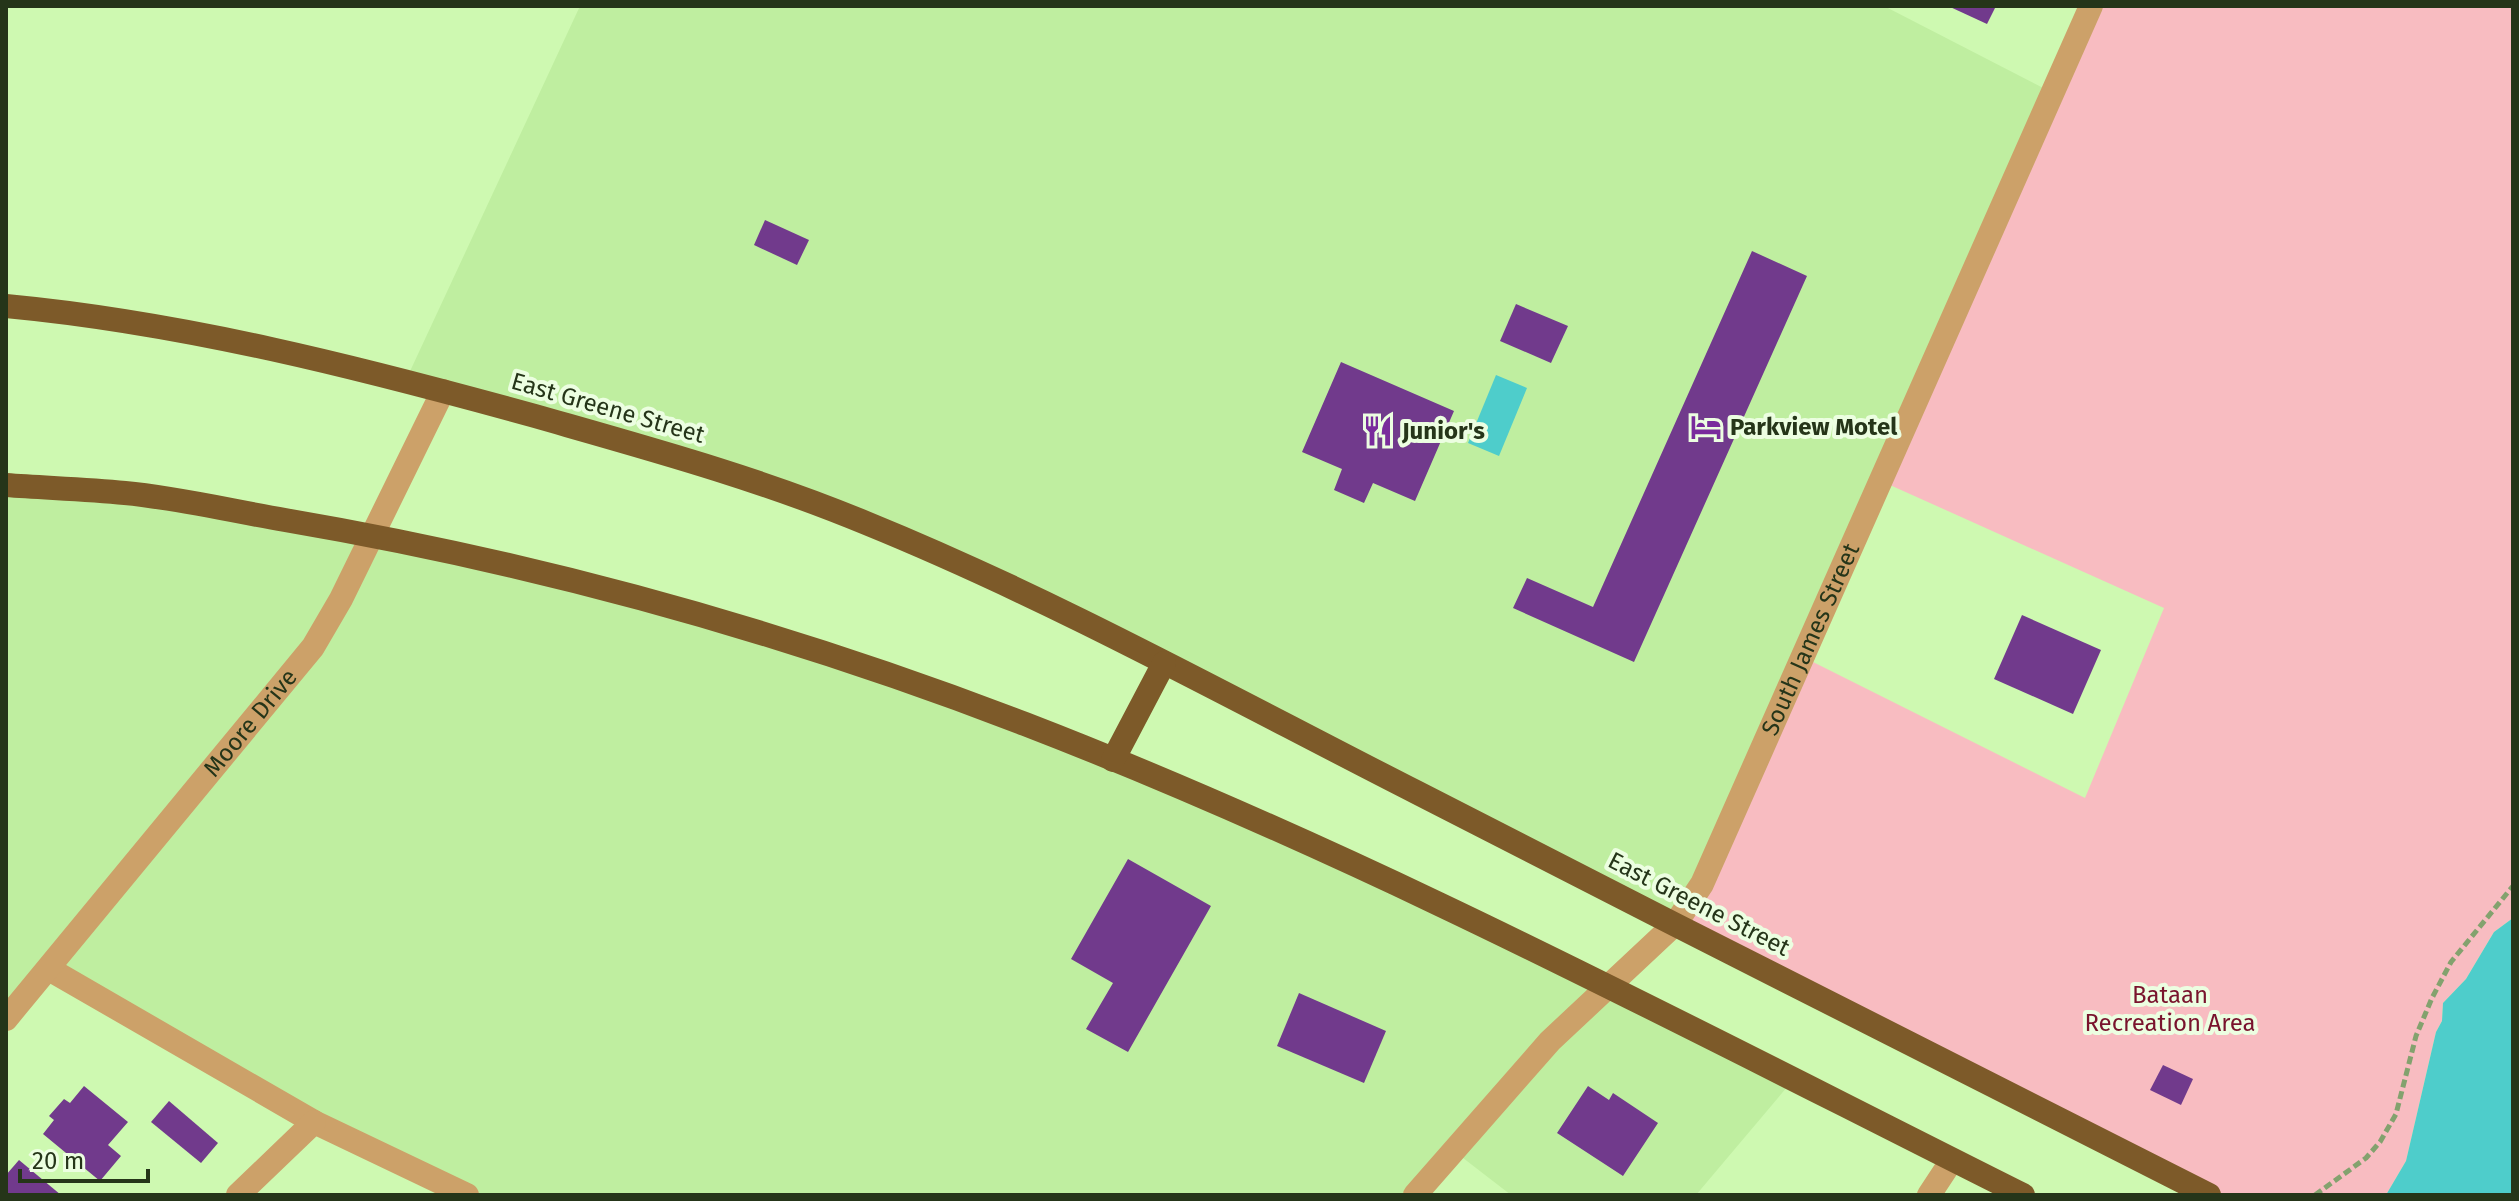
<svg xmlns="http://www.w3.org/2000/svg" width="2519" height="1201" font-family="'Fira Sans',sans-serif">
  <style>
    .built { fill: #bfeea0 }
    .green { fill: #f8bcc1 }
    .water { fill: #4ecdcb }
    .building { fill: #713a8c }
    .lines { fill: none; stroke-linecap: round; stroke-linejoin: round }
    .path { stroke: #83a26e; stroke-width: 5; stroke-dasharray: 8 4; stroke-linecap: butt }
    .minor { stroke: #cca169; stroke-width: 24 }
    .highway { stroke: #7d5a29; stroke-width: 24 }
    .labels { text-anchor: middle; stroke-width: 8; stroke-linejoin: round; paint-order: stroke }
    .street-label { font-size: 24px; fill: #253519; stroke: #ecfee1 }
    .poi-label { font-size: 24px; font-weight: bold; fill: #253519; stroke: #ecfee1; text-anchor: start }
    .park-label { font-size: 24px; fill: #79132d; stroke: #ecfee1 }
  </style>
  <rect width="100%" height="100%" fill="#cef9b1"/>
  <g class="built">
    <path d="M580,6h1304l169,87 -377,830 -805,-399 -466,-142z"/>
    <path d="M6,485l483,75 536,164 768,356 -97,115h-185l-57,-44 -39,44h-948l-418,-226 -43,50z"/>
  </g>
  <path class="green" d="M2091,6h422v912l-19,14 -28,47 -23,24 -1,18 -6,11 -30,129 -20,34h-177l-533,-272 127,-266 282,141 79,-190 -283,-127z"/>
  <g class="water">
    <path d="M1496,375l31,13 -28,68 -31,-13z"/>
    <path d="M2513,918v277h-127l20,-34 30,-129 6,-11 1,-18 23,-24 28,-47z"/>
  </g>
  <g class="building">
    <path d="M1948,6h48l-9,18z"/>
    <path d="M765,220l44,20 -12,25 -43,-20z"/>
    <path d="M1752,251l55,25 -173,386 -121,-54 14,-30 66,29z"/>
    <path d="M1516,304l52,22 -17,37 -51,-22z"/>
    <path d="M1341,362l113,49 -39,90 -42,-18 -9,20 -30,-13 8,-21 -40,-17z"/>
    <path d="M2022,615l79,35 -28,64 -79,-35z"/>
    <path d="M1128,859l83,47 -83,146 -42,-23 27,-46 -42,-24z"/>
    <path d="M1299,993l87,38 -22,52 -87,-37z"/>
    <path d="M2163,1065l30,14 -12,26 -31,-15z"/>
    <path d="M84,1086l44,36 -20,23 13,11 -21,25 -57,-47 11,-14 -5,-4 15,-17 6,4z"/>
    <path d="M1588,1086l21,14 4,-7 45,30 -35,53 -66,-43z"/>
    <path d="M169,1101l49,42 -17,20 -50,-41z"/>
    <path d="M19,1160l42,35h-55v-20z"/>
  </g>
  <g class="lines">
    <path class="path" d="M2315,1195l51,-37 14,-16 16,-28 20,-78 16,-38 19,-36 62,-76"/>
    <g class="minor">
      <path d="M49,969l265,153 153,73"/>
      <path id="s1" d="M6,1019l307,-372 28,-48 102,-208"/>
      <path d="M238,1195l76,-73"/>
      <path id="s2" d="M1415,1195l135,-154 126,-118 26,-39 389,-878"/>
      <path d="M1929,1195l23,-35"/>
    </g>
    <g class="highway">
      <path d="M6,306c180,17 355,62 529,110 112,32 223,62 331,107 189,77 369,177 550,269 264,135 528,271 793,403"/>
      <path d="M6,485c40,3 79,4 119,8 53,5 107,18 160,27 252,43 501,112 740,204 342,132 670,307 998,471"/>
      <path d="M1113,760l51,-97"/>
    </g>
  </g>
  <defs>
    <g id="hotel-bare" transform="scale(2.4)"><path d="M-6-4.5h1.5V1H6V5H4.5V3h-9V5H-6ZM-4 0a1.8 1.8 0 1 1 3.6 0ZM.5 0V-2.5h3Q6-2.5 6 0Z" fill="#792b9c" stroke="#ecfee1" stroke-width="2.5" paint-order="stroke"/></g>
    <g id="restaurant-bare" transform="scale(2.4)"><path d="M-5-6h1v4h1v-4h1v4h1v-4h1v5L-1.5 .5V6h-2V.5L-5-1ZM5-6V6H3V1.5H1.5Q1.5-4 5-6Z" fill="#792b9c" stroke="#ecfee1" stroke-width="2.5" paint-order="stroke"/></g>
  </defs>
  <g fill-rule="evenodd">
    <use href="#hotel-bare" x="1706" y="427"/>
    <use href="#restaurant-bare" x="1378" y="431"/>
  </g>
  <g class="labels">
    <g class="street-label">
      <text transform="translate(608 408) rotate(16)" y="8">East Greene Street</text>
      <text dy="8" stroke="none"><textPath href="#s2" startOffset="692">South James Street</textPath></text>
      <text dy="8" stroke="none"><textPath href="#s1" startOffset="384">Moore Drive</textPath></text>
      <text transform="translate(1699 904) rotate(27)" y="8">East Greene Street</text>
    </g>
    <g class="poi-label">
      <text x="1730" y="435">Parkview Motel</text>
      <text x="1402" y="439">Junior's</text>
    </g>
    <g class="park-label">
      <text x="2170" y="1003">Bataan<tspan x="2170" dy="28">Recreation Area</tspan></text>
    </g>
  </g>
  <rect width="2519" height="1201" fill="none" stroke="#253519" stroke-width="16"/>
  <path d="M20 1169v12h128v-12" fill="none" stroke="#253519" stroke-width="4"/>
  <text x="32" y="1169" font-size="24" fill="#253519" stroke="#ecfee1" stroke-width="6" paint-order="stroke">20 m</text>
</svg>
